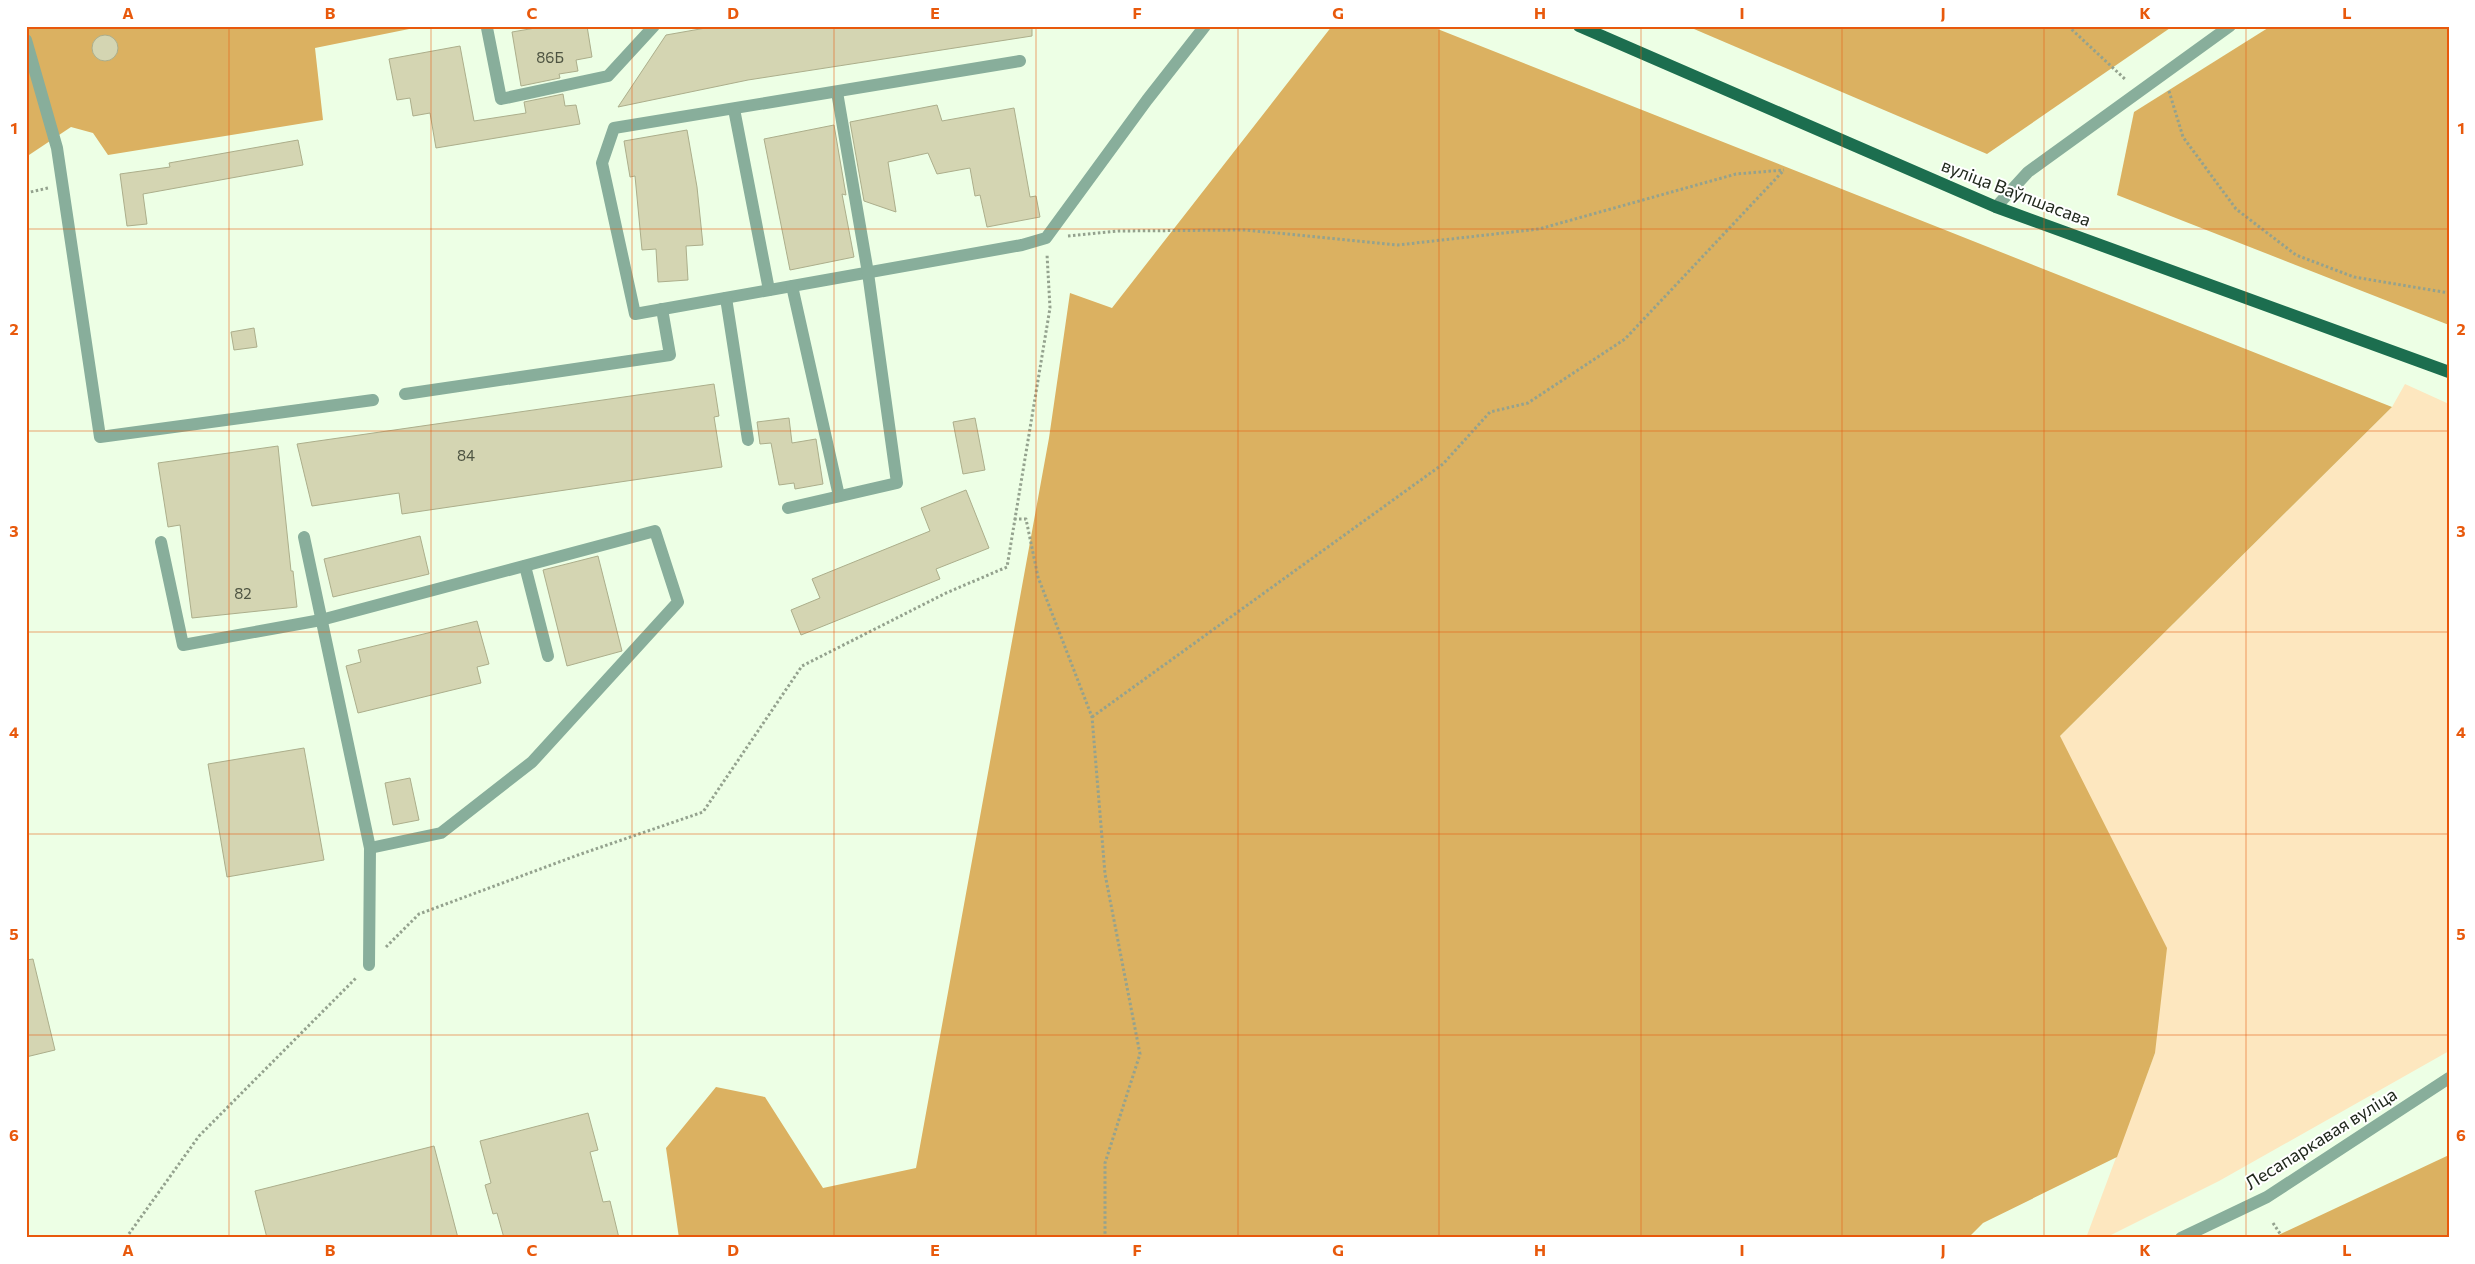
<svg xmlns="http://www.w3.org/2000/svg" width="2475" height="1264" font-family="Commissioner,sans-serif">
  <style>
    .green { fill: #fde7bf }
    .forest { fill: #dbb161 }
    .building { fill: #d4d5b2; stroke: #acae8b }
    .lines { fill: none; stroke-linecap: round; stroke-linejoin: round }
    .path { stroke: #94a28e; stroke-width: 3; stroke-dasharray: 2.5 2.5; stroke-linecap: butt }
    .minor { stroke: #88ae9b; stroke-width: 12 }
    .major { stroke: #1c6e4f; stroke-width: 12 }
    .grid { fill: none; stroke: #e8590c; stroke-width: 1; stroke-opacity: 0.55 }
    .labels { text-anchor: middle; stroke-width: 4; stroke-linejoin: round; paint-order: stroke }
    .number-label { font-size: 15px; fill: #4e5442 }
    .street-label { font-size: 18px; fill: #21291d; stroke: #fff }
    .neatline { fill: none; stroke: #e8590c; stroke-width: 2 }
    .grid-label { font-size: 16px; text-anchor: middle; font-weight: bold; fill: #e8590c }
  </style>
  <rect width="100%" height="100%" fill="#edffe5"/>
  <path class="green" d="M2405,384l44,20v647l-230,130 -114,57h-19l69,-185 -95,-317 332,-329z"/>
  <g class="forest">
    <path d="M26,26h398l-109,22 8,72 -215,35 -15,-22 -22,-6 -45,30z"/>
    <path d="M1332,26h98l962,381 -332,329 107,212 -12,105 -38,104 -134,66 -15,15h-1289l-13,-90 50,-61 49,10 58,91 93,-20 133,-730 21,-145 42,15z"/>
    <path d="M1687,26h486l-186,128z"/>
    <path d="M2271,26h178v299l-332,-130 17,-83z"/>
    <path d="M2449,1155v83h-177z"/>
  </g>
  <g class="building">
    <path d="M547,26h40l5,31 -16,3 2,11 -19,3 1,4 -39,8 -9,-54z"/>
    <path d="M717,26h315v10l-284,44 -130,27 48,-72z"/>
    <circle cx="105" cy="48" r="13"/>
    <path d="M460,46l14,75 52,-8 -2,-11 39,-8 2,12 11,-1 4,19 -144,24 -6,-35 -17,3 -3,-18 -13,2 -8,-41z"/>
    <path d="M937,105l5,16 72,-13 16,89 6,-1 4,21 -53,10 -7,-32 -5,1 -5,-28 -33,6 -9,-21 -40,9 8,50 -32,-11 -14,-79z"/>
    <path d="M834,125l12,70 -4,-1 12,63 -64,13 -26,-131z"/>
    <path d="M687,130l10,57 6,58 -17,1 2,34 -30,2 -2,-33 -14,1 -7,-74 -5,1 -6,-36z"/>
    <path d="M298,140l5,25 -160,29 4,30 -20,2 -7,-52 50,-7 -1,-4z"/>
    <path d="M254,328l3,19 -23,3 -3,-18z"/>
    <path d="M714,384l5,32 -5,1 8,50 -320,47 -3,-21 -87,13 -15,-62z"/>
    <path d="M789,418l3,25 24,-4 7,45 -28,5 -1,-6 -15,2 -8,-42 -11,1 -3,-22z"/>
    <path d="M975,418l10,52 -22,4 -10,-52z"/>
    <path d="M278,446l13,125h2l4,36 -105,11 -12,-93 -12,2 -10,-64z"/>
    <path d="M966,490l23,58 -53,21 4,10 -139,56 -10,-25 29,-12 -8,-19 118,-48 -9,-23z"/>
    <path d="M420,536l9,38 -96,23 -9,-38z"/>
    <path d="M598,556l24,95 -55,15 -24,-96z"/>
    <path d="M477,621l12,43 -12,3 4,16 -123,30 -12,-47 15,-4 -3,-12z"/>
    <path d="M304,748l20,112 -97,17 -19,-113z"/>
    <path d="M410,778l9,42 -26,5 -8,-42z"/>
    <path d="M33,959l22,91 -29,7v-97z"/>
    <path d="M588,1113l10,37 -8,2 13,50 7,-1 9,37h-115l-7,-25 -4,1 -8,-29 6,-2 -11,-42z"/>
    <path d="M434,1146l24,92h-191l-12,-47z"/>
  </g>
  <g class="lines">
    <g class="path">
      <path d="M2068,26l58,54"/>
      <path d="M2169,91l14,46 53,72 60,46 58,22 95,16"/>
      <path d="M26,193l22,-5"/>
      <path d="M1068,236l51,-5 127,-1 152,15 141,-16 197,-55 48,-4"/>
      <path d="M1014,519h12l12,58 54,140 13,157 35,180 -35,109v75"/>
      <path d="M1092,717l351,-253 47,-52 38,-9 97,-64 159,-169"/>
      <path d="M386,947l33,-33 159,-59 125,-43 99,-146 144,-73 61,-26 43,-259 -3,-54"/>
      <path d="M2273,1223l10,15"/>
      <path d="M126,1238l73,-102 158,-159"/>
    </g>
    <g class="minor">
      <path d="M487,28l14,71 107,-23 46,-50"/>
      <path d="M26,40l31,108 43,289 273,-37"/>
      <path d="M1020,61l-406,67 -12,35 33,151 387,-69 24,-7 101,-138 58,-74"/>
      <path d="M734,109l35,181"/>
      <path d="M1996,207l32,-35 202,-146"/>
      <path d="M792,286l47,210"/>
      <path d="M726,298l22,142"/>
      <path d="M405,394l265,-39 -8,-46"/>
      <path d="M788,508l109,-25 -29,-210 -31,-181"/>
      <path d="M304,537l66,311 -1,117"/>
      <path d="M161,542l22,103 138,-25 334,-89 23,71 -146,160 -91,71 -71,15"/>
      <path d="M525,566l23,90"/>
      <path d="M2181,1238l86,-41 182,-119"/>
    </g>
    <path class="major" d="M1579,26l417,181 453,165"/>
  </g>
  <path class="grid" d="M229,26v1212M431,26v1212M632,26v1212M834,26v1212M1036,26v1212M1238,26v1212M1439,26v1212M1641,26v1212M1842,26v1212M2044,26v1212M2246,26v1212M26,229h2423M26,431h2423M26,632h2423M26,834h2423M26,1035h2423"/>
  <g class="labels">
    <g class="number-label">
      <text x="550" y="63">86Б</text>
      <text x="466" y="461">84</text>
      <text x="243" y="599">82</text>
    </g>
    <g class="street-label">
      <text transform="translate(2016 193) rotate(21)" y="6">вуліца Ваўпшасава</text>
      <text transform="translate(2321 1139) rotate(-32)" y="6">Лесапаркавая вуліца</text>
    </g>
  </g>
  <rect width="2475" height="1264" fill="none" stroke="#ffffff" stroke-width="55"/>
  <rect x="28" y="28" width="2420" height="1208" class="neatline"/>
  <g class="grid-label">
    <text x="128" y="19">A</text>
    <text x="330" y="19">B</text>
    <text x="532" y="19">C</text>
    <text x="733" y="19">D</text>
    <text x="935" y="19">E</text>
    <text x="1137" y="19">F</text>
    <text x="1338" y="19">G</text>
    <text x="1540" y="19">H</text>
    <text x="1742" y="19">I</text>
    <text x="1943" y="19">J</text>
    <text x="2145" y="19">K</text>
    <text x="2347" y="19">L</text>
    <text x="14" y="134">1</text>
    <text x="2461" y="134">1</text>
    <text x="14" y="335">2</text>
    <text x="2461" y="335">2</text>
    <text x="14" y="537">3</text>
    <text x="2461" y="537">3</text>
    <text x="14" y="738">4</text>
    <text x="2461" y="738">4</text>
    <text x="14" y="940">5</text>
    <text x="2461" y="940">5</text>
    <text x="14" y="1141">6</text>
    <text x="2461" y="1141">6</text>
    <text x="128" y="1256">A</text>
    <text x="330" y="1256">B</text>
    <text x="532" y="1256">C</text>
    <text x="733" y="1256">D</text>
    <text x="935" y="1256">E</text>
    <text x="1137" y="1256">F</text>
    <text x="1338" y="1256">G</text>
    <text x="1540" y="1256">H</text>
    <text x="1742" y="1256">I</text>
    <text x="1943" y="1256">J</text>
    <text x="2145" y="1256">K</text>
    <text x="2347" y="1256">L</text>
  </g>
</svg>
